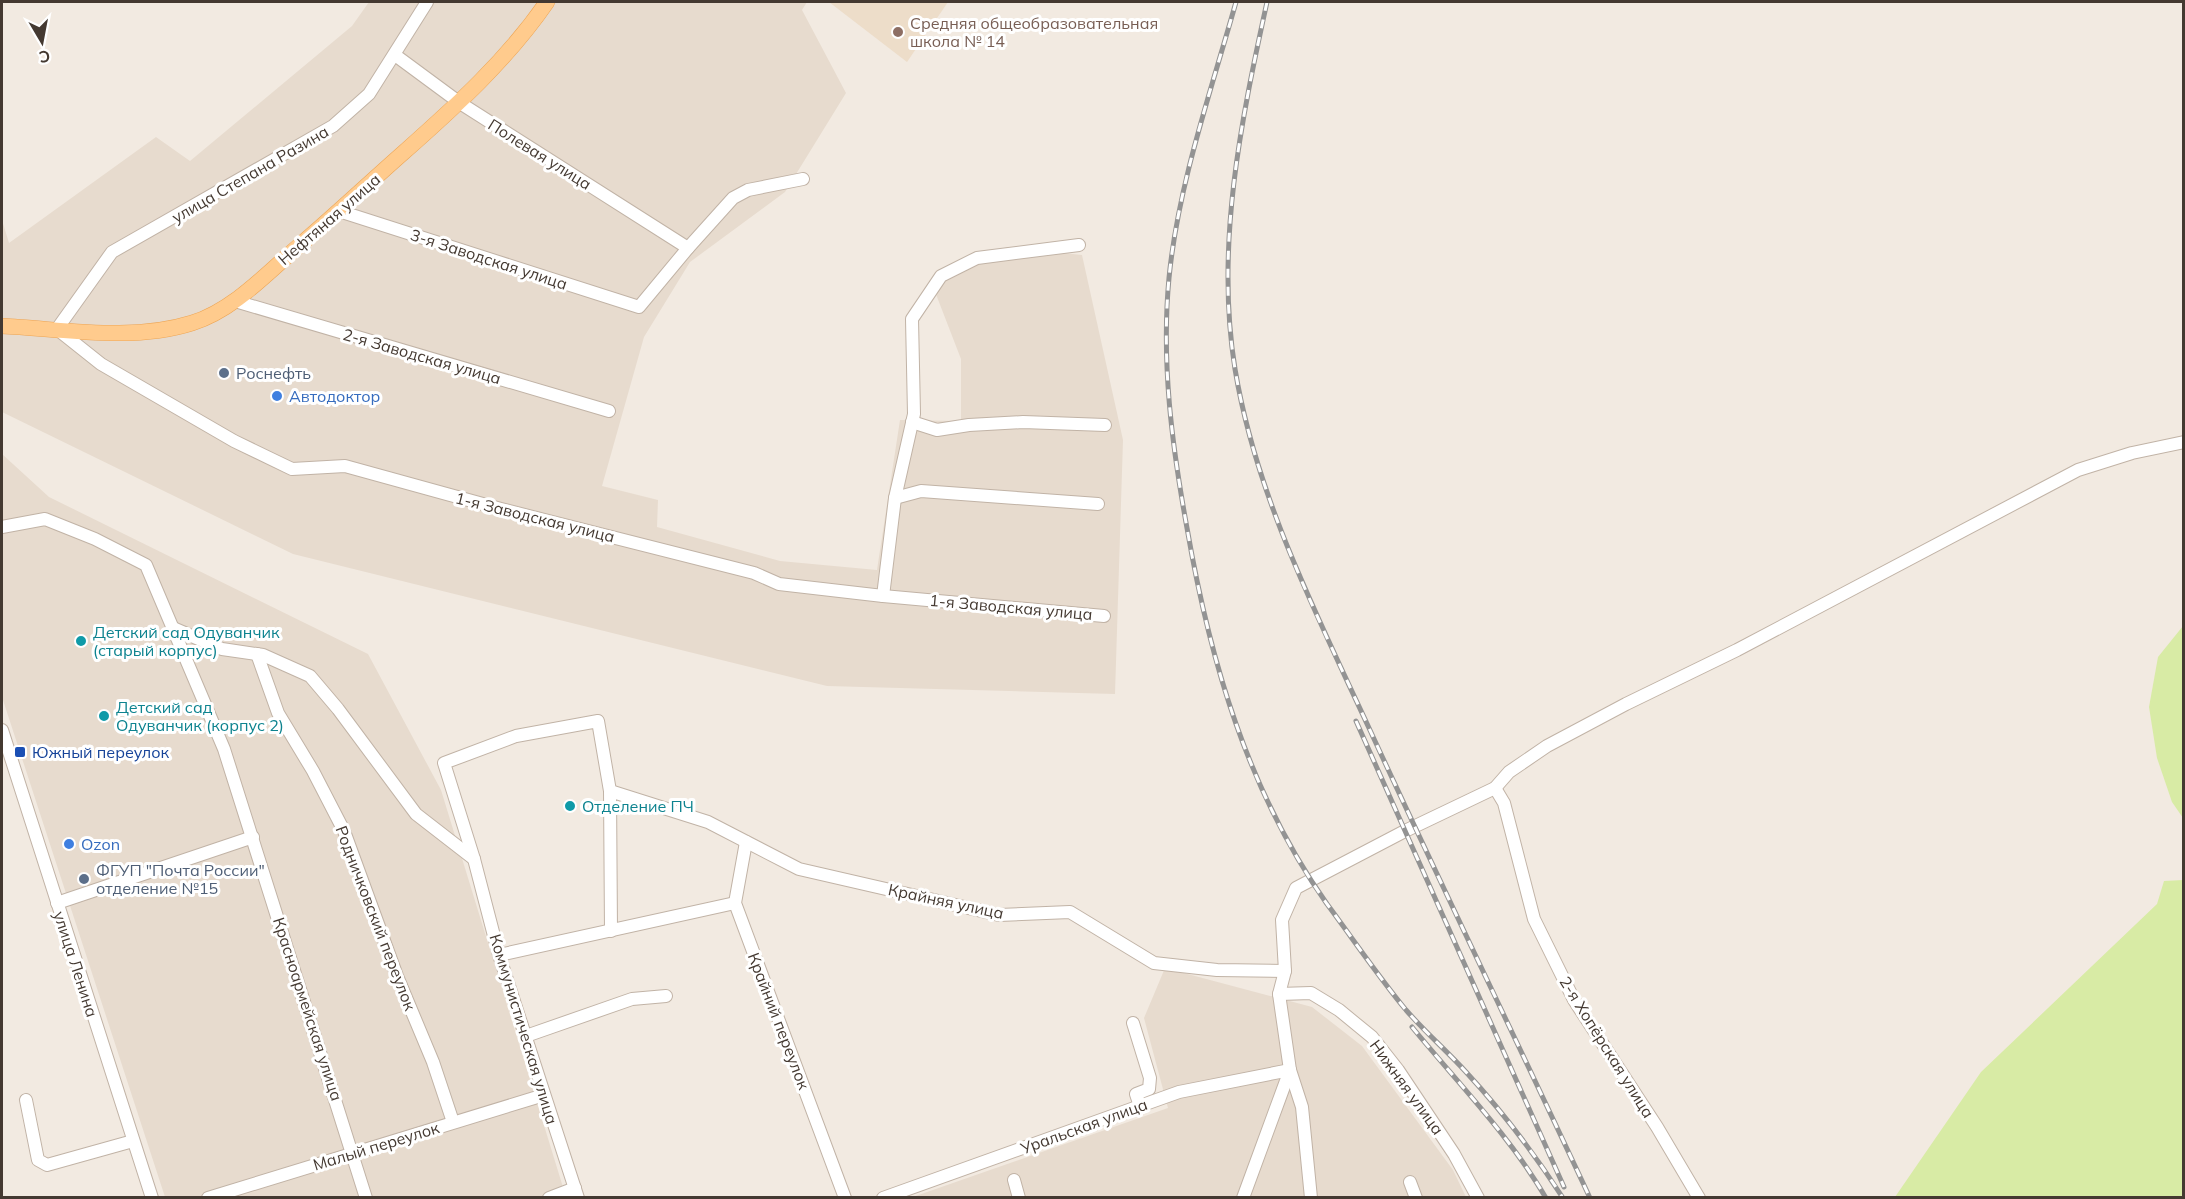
<svg xmlns="http://www.w3.org/2000/svg" width="2185" height="1199" font-family="Mulish,sans-serif">
  <style>
    .residential { fill: #e7dbce }
    .education { fill: #edddc9 }
    .green { fill: #d8eba5 }
    .lines { fill: none; stroke-linecap: round; stroke-linejoin: round }
    .minor-casing { stroke: #c1b3a6; stroke-width: 14 }
    .major-casing { stroke: #eda554; stroke-width: 16 }
    .minor { stroke: #fff; stroke-width: 12 }
    .major { stroke: #ffcb8d; stroke-width: 15 }
    .rail-casing { stroke: #939393; stroke-width: 5 }
    .rail { stroke: #fff; stroke-width: 3; stroke-dasharray: 9; stroke-linecap: butt }
    .education-dot { fill: #8d6e63; stroke: #fff; stroke-width: 2 }
    .service-dot { fill: #5c6f8a; stroke: #fff; stroke-width: 2 }
    .shop-dot { fill: #3f7fe0; stroke: #fff; stroke-width: 2 }
    .culture-dot { fill: #0f9aa8; stroke: #fff; stroke-width: 2 }
    .transit-dot { fill: #1a4fb4; stroke: #fff; stroke-width: 2 }
    .labels { text-anchor: middle; stroke-width: 6; stroke-linejoin: round; paint-order: stroke }
    .education-label { font-size: 16px; fill: #785e54; stroke: #fff; text-anchor: start }
    .street-label { font-size: 16px; fill: #443931; stroke: #fff }
    .service-label { font-size: 16px; fill: #4e5e75; stroke: #fff; text-anchor: start }
    .shop-label { font-size: 16px; fill: #366cbe; stroke: #fff; text-anchor: start }
    .culture-label { font-size: 16px; fill: #0d838f; stroke: #fff; text-anchor: start }
    .transit-label { font-size: 16px; fill: #164399; stroke: #fff; text-anchor: start }
  </style>
  <rect width="100%" height="100%" fill="#f2eae1"/>
  <g class="residential">
    <path d="M369,2h438l-5,8 44,83 -61,99 -95,70 -46,75 -42,149 56,14 -1,27 123,34 97,9 23,-150 61,1v-62l-29,-75 75,-37 75,8 41,185 -8,254 -288,-8 -534,-132 -291,-142v-192l7,23 147,-106 34,24 162,-135z"/>
    <path d="M2,454l47,43 319,157 73,136 125,407h-401l-163,-500z"/>
    <path d="M1165,968l147,39 50,39 91,124 13,27 -556,1 258,-90 -24,-90z"/>
  </g>
  <path class="education" d="M829,2h119l-41,60z"/>
  <g class="green">
    <path d="M2183,626v192l-11,-16 -15,-44 -8,-51 9,-50z"/>
    <path d="M2183,880v317h-288l86,-125 176,-168 7,-23z"/>
  </g>
  <g class="lines">
    <g class="minor-casing">
      <g id="minor">
        <path d="M427,2l-58,92 -36,32 -221,126 -55,77 44,35 133,77 58,28 53,-3 156,43 253,64 25,11 104,12 221,20"/>
        <path d="M395,55l65,48 228,145"/>
        <path d="M339,211l300,96 49,-59 45,-50 15,-8 55,-11"/>
        <path d="M235,301l374,110"/>
        <path d="M912,422l25,8 32,-5 54,-3 82,3"/>
        <path d="M895,498l26,-7 177,13"/>
        <path d="M2,527l43,-8 50,20 51,26 78,184 142,449"/>
        <path d="M883,596l12,-98 19,-84 -2,-95 29,-43 36,-18 102,-13"/>
        <path d="M173,628l49,21 41,6 47,21 28,33 78,105 58,45"/>
        <path d="M257,654l21,59 35,58 31,60 53,145 36,86 20,60"/>
        <path d="M2,730l150,468"/>
        <path d="M1495,788l9,15 30,116 40,81 83,127 42,71"/>
        <path d="M610,791l98,31 91,47 200,46 71,-3 84,51 63,7 68,1"/>
        <path d="M746,842l-11,61 110,295"/>
        <path d="M57,903l196,-66"/>
        <path d="M499,955l236,-52"/>
        <path d="M1279,994l32,-1 28,17 33,27 26,33 56,84 24,44"/>
        <path d="M1133,1023l17,55 -1,11 -13,5 4,12"/>
        <path d="M526,1036l106,-37 34,-3"/>
        <path d="M26,1100l12,60 9,5 86,-24"/>
        <path d="M1014,1180l5,18"/>
        <path d="M1410,1182l6,16"/>
        <path d="M208,1198l336,-103"/>
        <path d="M549,1198l26,-10"/>
        <path d="M578,1198l-79,-243 -25,-96 -30,-96 72,-27 82,-15 12,70 1,140"/>
        <path d="M883,1198l296,-106 111,-22"/>
        <path d="M1243,1198l47,-128"/>
        <path d="M1311,1198l-9,-91 -12,-37 -11,-76 6,-23 -3,-51 14,-32 109,-57 90,-43 14,-16 38,-26 79,-42 111,-54 341,-180 54,-17 52,-11"/>
      </g>
    </g>
    <g class="major-casing">
      <path id="major" d="M2,326c61,3 130,16 190,-3 42,-13 76,-51 109,-79 35,-30 68,-61 102,-91 53,-47 104,-93 144,-151"/>
    </g>
    <use href="#minor" class="minor"/>
    <use href="#major" class="major"/>
    <g class="rail-casing">
      <g id="rail">
        <path d="M1236,2c-25,89 -58,183 -67,276 -8,84 3,168 18,250 23,133 61,264 140,376 26,35 51,72 79,106 19,22 41,41 60,62 36,39 68,81 97,126"/>
        <path d="M1267,2c-26,119 -52,244 -32,367 21,127 81,244 134,359 72,157 148,313 221,470"/>
        <path d="M1356,721l208,466"/>
        <path d="M1412,1027c45,55 98,109 134,171"/>
      </g>
    </g>
    <use href="#rail" class="rail"/>
  </g>
  <circle class="education-dot" cx="898" cy="32" r="6"/>
  <g class="service-dot">
    <circle cx="224" cy="373" r="6"/>
    <circle cx="84" cy="879" r="6"/>
  </g>
  <g class="shop-dot">
    <circle cx="277" cy="396" r="6"/>
    <circle cx="69" cy="844" r="6"/>
  </g>
  <g class="culture-dot">
    <circle cx="81" cy="641" r="6"/>
    <circle cx="104" cy="716" r="6"/>
    <circle cx="570" cy="806" r="6"/>
  </g>
  <rect class="transit-dot" x="14" y="746" width="12" height="12" rx="3"/>
  <g class="labels">
    <g class="education-label">
      <text x="910" y="29">Средняя общеобразовательная<tspan x="910" dy="18">школа № 14</tspan></text>
    </g>
    <g class="street-label">
      <text transform="translate(540 154) rotate(32)" y="6">Полевая улица</text>
      <text transform="translate(250 174) rotate(-30)" y="6">улица Степана Разина</text>
      <text transform="translate(329 219) rotate(-41)" y="6">Нефтяная улица</text>
      <text transform="translate(489 259) rotate(18)" y="6">3-я Заводская улица</text>
      <text transform="translate(422 356) rotate(16)" y="6">2-я Заводская улица</text>
      <text transform="translate(535 517) rotate(14)" y="6">1-я Заводская улица</text>
      <text transform="translate(1011 607) rotate(5)" y="6">1-я Заводская улица</text>
      <text transform="translate(946 901) rotate(12)" y="6">Крайняя улица</text>
      <text transform="translate(376 918) rotate(69)" y="6">Родничковский переулок</text>
      <text transform="translate(76 964) rotate(72)" y="6">улица Ленина</text>
      <text transform="translate(308 1009) rotate(72)" y="6">Красноармейская улица</text>
      <text transform="translate(779 1021) rotate(69)" y="6">Крайний переулок</text>
      <text transform="translate(524 1029) rotate(73)" y="6">Коммунистическая улица</text>
      <text transform="translate(1607 1047) rotate(58)" y="6">2-я Хопёрская улица</text>
      <text transform="translate(1407 1087) rotate(54)" y="6">Нижняя улица</text>
      <text transform="translate(1084 1126) rotate(-20)" y="6">Уральская улица</text>
      <text transform="translate(376 1146) rotate(-17)" y="6">Малый переулок</text>
    </g>
    <g class="service-label">
      <text x="236" y="379">Роснефть</text>
      <text x="96" y="876">ФГУП "Почта России"<tspan x="96" dy="18">отделение №15</tspan></text>
    </g>
    <g class="shop-label">
      <text x="289" y="402">Автодоктор</text>
      <text x="81" y="850">Ozon</text>
    </g>
    <g class="culture-label">
      <text x="93" y="638">Детский сад Одуванчик<tspan x="93" dy="18">(старый корпус)</tspan></text>
      <text x="116" y="713">Детский сад<tspan x="116" dy="18">Одуванчик (корпус 2)</tspan></text>
      <text x="582" y="812">Отделение ПЧ</text>
    </g>
    <g class="transit-label">
      <text x="32" y="758">Южный переулок</text>
    </g>
  </g>
  <rect width="2185" height="1199" fill="none" stroke="#443931" stroke-width="6"/>
  <g transform="translate(42 42) rotate(170)" stroke="#ffffff" stroke-width="4.5" paint-order="stroke">
  <path d="M0-4.5L10 22L0 15L-10 22Z" fill="#443931"/>
  <text y="-9" font-size="16" font-weight="bold" text-anchor="middle" fill="#443931">С</text>
  </g>
</svg>
